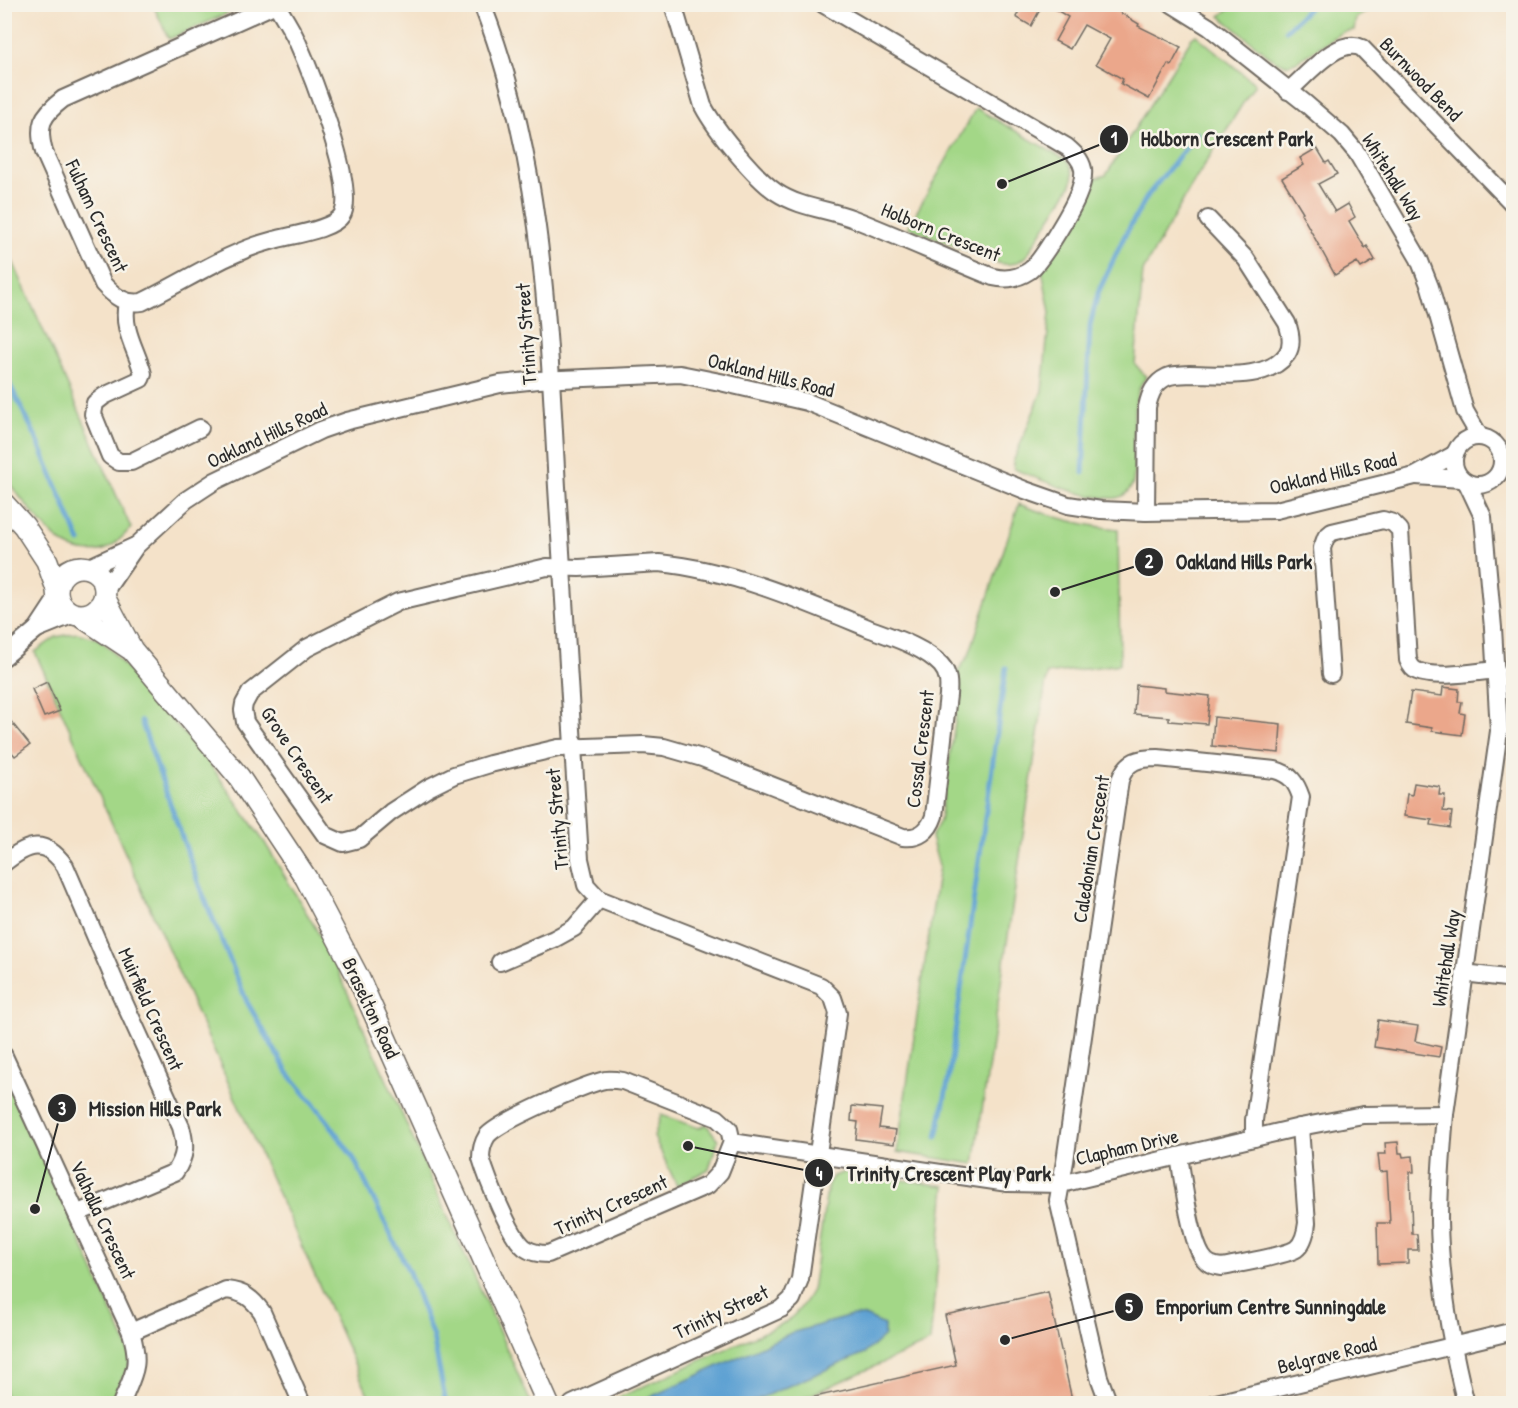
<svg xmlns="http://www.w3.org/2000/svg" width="1518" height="1408" font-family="'Patrick Hand',sans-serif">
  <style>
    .green { fill: #a3d787; stroke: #678159; stroke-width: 1.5 }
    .water { fill: #5fa2d3; stroke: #45667f; stroke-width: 1.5 }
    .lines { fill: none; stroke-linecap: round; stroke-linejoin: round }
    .stream { stroke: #5fa2d3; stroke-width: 5 }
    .building { fill: #eba78b }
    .minor-casing { stroke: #716b62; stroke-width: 20 }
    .tertiary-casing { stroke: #716b62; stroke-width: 24 }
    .minor { stroke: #fff; stroke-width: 16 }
    .tertiary { stroke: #fff; stroke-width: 21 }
    .labels { text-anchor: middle; stroke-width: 5; stroke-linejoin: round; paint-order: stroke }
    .street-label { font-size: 20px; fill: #2b2b2b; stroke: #f7f3e8 }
    .leader { fill: none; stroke: #2b2b2b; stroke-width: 2 }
    .callout-dot { fill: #2b2b2b; stroke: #f7f3e8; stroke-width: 2 }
    .mark-label { font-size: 18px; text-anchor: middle; font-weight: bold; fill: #fff }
    .callout-label { font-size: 21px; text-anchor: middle; font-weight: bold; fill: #2b2b2b; stroke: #f7f3e8; stroke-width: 5; stroke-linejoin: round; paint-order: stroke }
  </style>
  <rect width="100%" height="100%" fill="#f7f3e8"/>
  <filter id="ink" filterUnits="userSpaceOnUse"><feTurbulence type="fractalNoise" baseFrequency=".0167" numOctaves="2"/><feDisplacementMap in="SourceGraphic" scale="12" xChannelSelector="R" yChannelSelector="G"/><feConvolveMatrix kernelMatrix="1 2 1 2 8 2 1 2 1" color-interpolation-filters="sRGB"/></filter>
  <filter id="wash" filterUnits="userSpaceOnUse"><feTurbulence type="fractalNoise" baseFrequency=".008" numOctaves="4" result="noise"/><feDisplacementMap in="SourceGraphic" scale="24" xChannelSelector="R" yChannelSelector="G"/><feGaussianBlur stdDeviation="1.35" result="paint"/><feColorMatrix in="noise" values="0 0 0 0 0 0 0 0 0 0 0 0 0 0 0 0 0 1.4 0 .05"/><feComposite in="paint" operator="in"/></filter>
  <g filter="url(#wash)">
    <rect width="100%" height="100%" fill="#f4e2c9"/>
    <g class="green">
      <path d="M1237,4h140v1l-21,13 -2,12 -12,2 -44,29 -11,4 -12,-4 -55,-45z"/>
      <path d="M153,5h94l-78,34z"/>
      <path d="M1196,35l59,49 -63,101 -49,86 -8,93 11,13c-21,26 -8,74 -13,106 -3,7 -9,14 -17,15 -29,2 -75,-18 -102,-29l-1,-7 29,-71 8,-79 -8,-42 48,-78 3,-13 13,-4 85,-136z"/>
      <path d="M976,108l90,52c7,8 9,16 4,27l-43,68c-9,9 -17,11 -29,8l-90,-36z"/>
      <path d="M5,244l126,284c-6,6 -13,14 -21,19 -13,8 -33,5 -45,-2 -17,-10 -46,-50 -60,-67z"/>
      <path d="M1019,504c33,13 64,22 99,25l2,135 -73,10 -73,490 -77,-12 42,-286 -8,-29 9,-16 20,-131 -4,-16 13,-19z"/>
      <path d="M77,633l21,6 9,7 100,114 58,83 50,84 23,44 193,432h-159l-337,-751 21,-15z"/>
      <path d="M5,1077l6,7 117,264 2,15 -20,40h-105z"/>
      <path d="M661,1115l38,13 7,-4 12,16 -9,29 -32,17 -23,-49z"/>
      <path d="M845,1172l100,14 -15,156 -138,61 -188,1 182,-82c12,-9 19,-19 26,-32l16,-106 5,-8z"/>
    </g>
    <path class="water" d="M851,1316h14l19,9v11l-19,17 -116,50h-112l154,-70z"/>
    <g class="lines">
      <g class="stream">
        <path d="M1286,30l27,-26"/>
        <path d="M4,373l32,64 44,105"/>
        <path d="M1083,473l7,-148 8,-32 26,-56 24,-42 49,-61"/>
        <path d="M141,721l58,164 48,117 41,71 39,47 27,39 55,113 24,65 13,67"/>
        <path d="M937,1137l11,-55 58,-414"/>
      </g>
    </g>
    <g id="blocks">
      <g class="building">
        <path d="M1023,4h20l-12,22 -15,-9z"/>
        <path d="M1047,4h59l33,20 -1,2 43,21 -10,19 -3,-2 -19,35 -28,-15 2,-5 -27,-15 14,-25 -26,-14 -14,24 -15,-8 13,-24z"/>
        <path d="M1317,148l9,15 3,-2 8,13 -19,10 17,28 13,-8 7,13 -6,4 16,27 2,-2 8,14 -14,8 -4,-6 -22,13 -34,-62 2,-1 -21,-34 22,-13 -4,-7z"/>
        <path d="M47,682l13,29 -16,6 -12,-28z"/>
        <path d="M1136,685l28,3v3l46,5 -3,28 -38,-3v-4l-35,-3z"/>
        <path d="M1443,687l16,2 -1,13h4l-2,11 5,1 -3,21 -30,-4v-3l-26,-4 5,-32 31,4z"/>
        <path d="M4,713l26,32 -15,11 -11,-13z"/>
        <path d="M1214,717l67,7 -2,29 -67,-7z"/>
        <path d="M1414,783l26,4 -1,8h6l-2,16 9,1 -2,16 -19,-3 1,-5 -28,-4 3,-22 5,1z"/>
        <path d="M1378,1020l40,6 -3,15 26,6 -2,10 -65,-10z"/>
        <path d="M852,1106l30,3 -3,19 17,2 -2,14 -38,-5 2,-17 -7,-1z"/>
        <path d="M1398,1142l1,11h3l1,4 10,-1 1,16h-4l2,62h5l1,16h-10v13l-30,1 -1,-41h13l-3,-52 -7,1 -2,-18h8l-1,-11z"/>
        <path d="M1048,1292l25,112h-263v-6l146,-33 -11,-50z"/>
      </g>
    </g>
  </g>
  <g filter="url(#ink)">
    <use href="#blocks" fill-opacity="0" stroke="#716b62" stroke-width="1.5"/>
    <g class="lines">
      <g class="minor-casing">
        <g id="minor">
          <path d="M276,4l-213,95c-22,17 -26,26 -19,53l59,132c11,12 22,21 39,18 44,-21 85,-50 132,-62 17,-5 59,-10 68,-25 16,-25 -32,-145 -45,-174 -6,-13 -14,-25 -21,-37"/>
          <path d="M482,4c61,156 66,319 75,483 7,124 15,248 23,372l6,26 13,14 222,87 12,12 5,15 -38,266 -8,20 -11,10 -209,95"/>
          <path d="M673,4l30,102c12,23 51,71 73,86 24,16 52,17 78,27 46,18 92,39 139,58 13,3 24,2 36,-6 12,-8 42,-60 48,-74 4,-9 7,-19 6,-28 -2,-10 -9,-16 -16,-22l-244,-143"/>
          <path d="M1172,4l37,23 96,76 37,32 15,18 62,106 11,28 35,124 15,26"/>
          <path d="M1288,91c18,-14 49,-55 74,-43l152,157"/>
          <path d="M127,303c-6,26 10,47 16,71l-2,5 -37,17 -9,7 -2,11 17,42 9,6h12l69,-34"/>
          <circle cx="1478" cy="461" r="24"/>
          <path d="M1416,476l45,3"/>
          <path d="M1146,512l1,-105c3,-13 7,-24 20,-30 7,-3 15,-2 23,-3 29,0 78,7 97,-20 6,-9 4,-20 0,-31l-41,-64 -38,-40"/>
          <path d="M659,563c72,7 142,37 209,65 23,9 55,18 73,37 8,9 8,19 7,30l-14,121c-5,15 -15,23 -31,21l-201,-79 -38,-11 -21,-2 -85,3 -68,16 -36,11 -26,13 -37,24 -32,27 -16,4 -18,-8 -80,-113 -2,-12 1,-6 6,-11 57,-45 91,-46 149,-35 32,1z"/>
          <path d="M87,568l48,-22"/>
          <path d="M105,591l31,-45 50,-46 29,-19 106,-51 26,-9 153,-37 38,-4 142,-6 40,8 87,20 218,88 43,15 33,5 45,2 130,-2 139,-34 40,-22"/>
          <path d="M37,629l37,-15"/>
          <path d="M4,657l33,-28 21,-32"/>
          <path d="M1331,674l-9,-126 4,-11 6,-5 51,-12 10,3 7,7 8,130c2,5 4,9 9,11 20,8 58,1 79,-1"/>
          <path d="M4,863c25,-20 41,-25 61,3l54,125 62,136c5,18 5,29 -6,45l-97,41"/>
          <path d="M500,962l54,-23 20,-11 25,-29"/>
          <path d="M1464,973l50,6"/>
          <path d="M4,1056l127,276c10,34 3,41 -10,72"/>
          <path d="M732,1142l-3,-13 -12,-11 -94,-37c-6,-1 -12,-2 -18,-1 -20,4 -107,42 -118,56 -5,8 -6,14 -6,22 6,20 29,79 44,90 7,5 14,6 23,6l160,-69 12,-13 12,-30 276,41 53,1 239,-57 63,-12 82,-1"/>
          <path d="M1179,1156c4,24 11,81 23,100 5,8 11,10 20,11 15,-3 63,-11 74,-18 8,-6 10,-18 11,-26l-7,-96"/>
          <path d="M131,1332l95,-42c18,2 26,8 36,22l40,92"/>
          <path d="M1109,1404l-10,-27 -41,-177 7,-39 55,-381c7,-20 19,-22 38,-22l117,12c15,4 21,12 26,27l-47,323v18"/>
          <path d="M1212,1404l302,-73"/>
          <path d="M1466,1404c-15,-60 -26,-121 -27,-183 0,-36 3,-71 6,-107l54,-383 -6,-103 -10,-111 -16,-34"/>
        </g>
      </g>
      <g class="tertiary-casing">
        <g id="tertiary">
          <path d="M4,504l20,22 23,35 10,28"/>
          <circle cx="81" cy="591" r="24"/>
          <path d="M105,599l27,51 107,127 67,101 53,101 189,425"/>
          <path d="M81,616l48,32"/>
        </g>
      </g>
      <use href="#minor" class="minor"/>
      <use href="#tertiary" class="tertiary"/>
    </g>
  </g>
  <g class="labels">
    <g class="street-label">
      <text transform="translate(1421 79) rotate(46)" y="7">Burnwood Bend</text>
      <text transform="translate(1393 177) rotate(58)" y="7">Whitehall Way</text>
      <text transform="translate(97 216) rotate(65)" y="7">Fulham Crescent</text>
      <text transform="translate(941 232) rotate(22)" y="7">Holborn Crescent</text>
      <text transform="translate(526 334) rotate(-94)" y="7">Trinity Street</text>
      <text transform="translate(771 375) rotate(14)" y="7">Oakland Hills Road</text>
      <text transform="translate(267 435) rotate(-25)" y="7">Oakland Hills Road</text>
      <text transform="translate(1333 473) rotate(-13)" y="7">Oakland Hills Road</text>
      <text transform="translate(920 749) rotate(-83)" y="7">Cossal Crescent</text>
      <text transform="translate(297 755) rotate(56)" y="7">Grove Crescent</text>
      <text transform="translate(557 819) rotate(-95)" y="7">Trinity Street</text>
      <text transform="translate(1091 849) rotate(-81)" y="7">Caledonian Crescent</text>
      <text transform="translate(1446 958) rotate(-81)" y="7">Whitehall Way</text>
      <text transform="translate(371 1008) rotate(65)" y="7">Braselton Road</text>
      <text transform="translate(151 1009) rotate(66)" y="7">Muirfield Crescent</text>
      <text transform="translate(1127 1147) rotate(-13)" y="7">Clapham Drive</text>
      <text transform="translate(611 1205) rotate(-24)" y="7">Trinity Crescent</text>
      <text transform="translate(103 1220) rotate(65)" y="7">Valhalla Crescent</text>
      <text transform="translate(721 1312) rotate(-25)" y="7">Trinity Street</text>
      <text transform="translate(1327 1355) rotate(-14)" y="7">Belgrave Road</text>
    </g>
  </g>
  <path class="leader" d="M1002 184L1114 139M1055 592L1149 562M35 1209L62 1108M688 1146L819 1173M1005 1340L1129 1307"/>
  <g class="callout-dot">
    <circle cx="1002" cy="184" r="6"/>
    <circle cx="1055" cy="592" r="6"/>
    <circle cx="35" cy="1209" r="6"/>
    <circle cx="688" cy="1146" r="6"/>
    <circle cx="1005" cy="1340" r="6"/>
    <circle cx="1114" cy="139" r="15"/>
    <circle cx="1149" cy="562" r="15"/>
    <circle cx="62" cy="1108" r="15"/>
    <circle cx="819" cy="1173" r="15"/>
    <circle cx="1129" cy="1307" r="15"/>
  </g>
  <g class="mark-label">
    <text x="1114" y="145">1</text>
    <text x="1149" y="568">2</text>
    <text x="62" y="1115">3</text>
    <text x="819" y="1180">4</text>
    <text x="1129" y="1313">5</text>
  </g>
  <g class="callout-label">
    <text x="1227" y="146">Holborn Crescent Park</text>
    <text x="1244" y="569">Oakland Hills Park</text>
    <text x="155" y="1116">Mission Hills Park</text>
    <text x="949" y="1181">Trinity Crescent Play Park</text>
    <text x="1271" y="1314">Emporium Centre Sunningdale</text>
  </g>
  <rect width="1518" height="1408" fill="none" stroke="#f7f3e8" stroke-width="24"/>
</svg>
